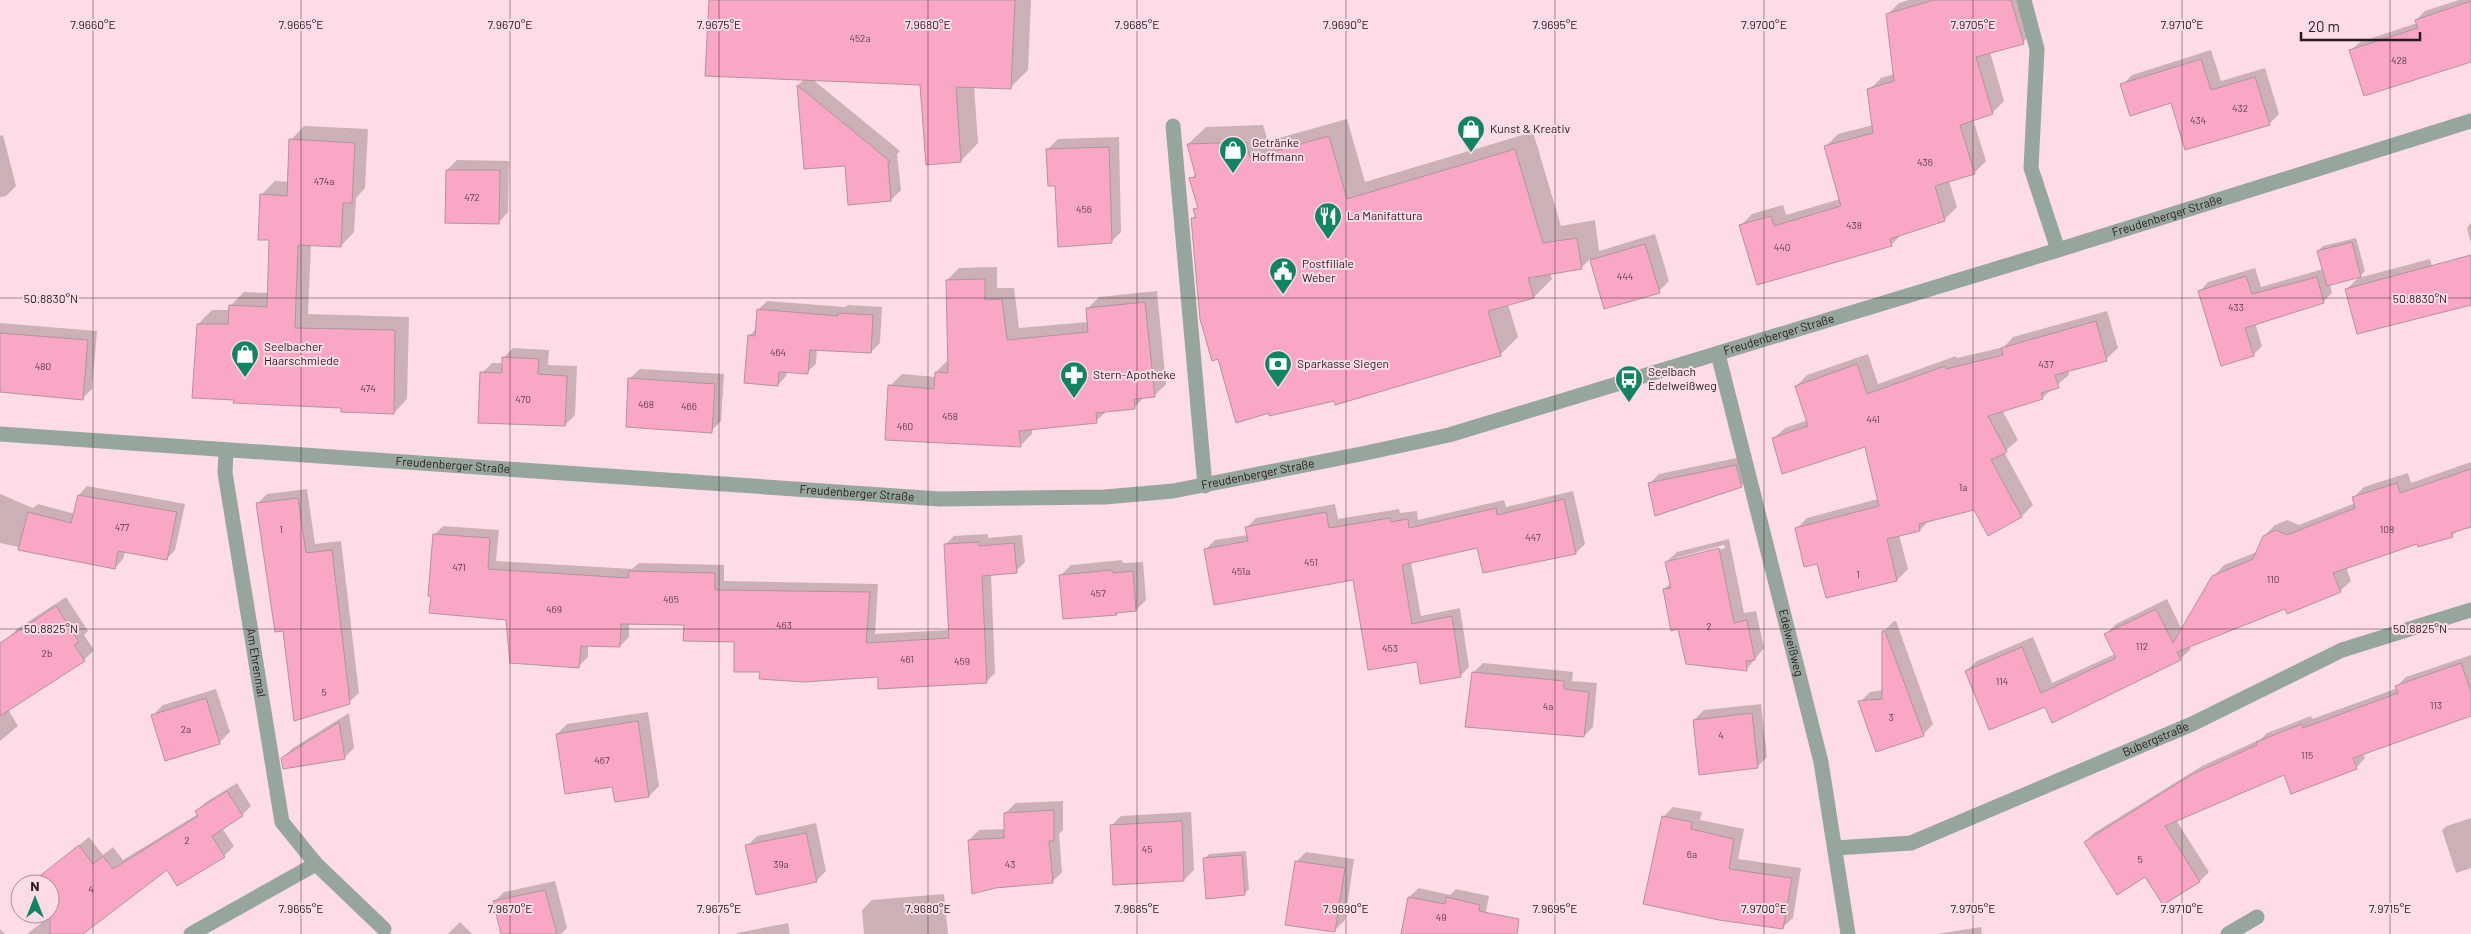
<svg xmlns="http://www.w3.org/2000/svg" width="2471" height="934" font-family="Barlow,sans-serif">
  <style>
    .shadow { fill: #0003; fill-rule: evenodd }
    .building { fill: #faa6c5; stroke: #b2939d }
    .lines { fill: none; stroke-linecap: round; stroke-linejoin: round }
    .lane { stroke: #97a59f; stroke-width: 15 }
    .street { stroke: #97a59f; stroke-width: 15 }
    .ticks { fill: none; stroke: #271b1f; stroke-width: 1; stroke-opacity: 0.45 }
    .labels { text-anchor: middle; stroke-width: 4; stroke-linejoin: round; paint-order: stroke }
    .number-label { font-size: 10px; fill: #5c3e48 }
    .poi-label { font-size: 12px; fill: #271b1f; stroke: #fedce7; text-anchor: start }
    .street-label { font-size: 12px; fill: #271b1f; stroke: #fedce7 }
    .ticks-label { font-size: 12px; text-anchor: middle; fill: #271b1f; stroke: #fedce7; stroke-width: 4; stroke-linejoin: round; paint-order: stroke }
  </style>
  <rect width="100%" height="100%" fill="#fedce7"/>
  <g class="shadow">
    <path d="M710,0h321l-3,70 -18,18 -36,-2 4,57 -17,18 -40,-77 -109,-5 88,72 -3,3 4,36 -10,10 -45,-36 -41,4 -7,-83 6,-6z"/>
    <path d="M1909,0h117l9,30 -12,12 -33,10 14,49 -12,12 -19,6 13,42 -12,12 -25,8 8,26 -12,12 -42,14 -12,12 -151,-19 12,-12 31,-9 3,10 54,-16 -14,-53 12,-12 35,-9 -4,-35 12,-12 13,-4 -7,-59 12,-12z"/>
    <path d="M2459,0h12v56l-120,-6 9,-8 57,-19 -1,-3 9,-9z"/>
    <path d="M2211,50l10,31 44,-13 14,46 -10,10 -97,-23 -50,-16 10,-10z"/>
    <path d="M1347,119l18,63 168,-50 28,94 34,-6 4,31 56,-17 14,47 -10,10 -54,16 -15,-48 -9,9 -31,5 2,6 -18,18 -26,7 10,33 -18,18 -197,53 -111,-189 4,-4 -1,-5 4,-4 -8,-27 5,-6 -8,-29 18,-17 57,-2 5,16z"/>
    <path d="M304,126l64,3 -3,59 -9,10 -2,34 -13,14 -30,-2 -3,70 101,3 -2,82 -13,14 -51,-7 -145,-82 14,-14h18v-4l14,-14 24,1 2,-54 -9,-44 14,-14 14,1 2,-42z"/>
    <path d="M3,135l13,51 -10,10 -6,1v-61z"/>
    <path d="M1119,137l2,95 -10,10 -55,-57 -8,-36 10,-10z"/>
    <path d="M457,160l52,1 -1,51 -10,11 -51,-53z"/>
    <path d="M2471,223v21l-4,-16z"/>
    <path d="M2356,238l9,33 -7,7 72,-19 11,45 -94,-15 12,-12 -29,7 2,9 -9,9 -68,21 7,23 -9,9 -53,-64 8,-9 47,-14 6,19 62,-18 -5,-18 5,-5z"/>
    <path d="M997,267v21h17l5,40 69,-6 -1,-13 12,-12 58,-6 9,93 -12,12h-9l-11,12 -27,3 -11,10 -64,7v6l-12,12 -130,-60 12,-12 34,3v-5l12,-12 -1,-80 12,-12z"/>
    <path d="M767,301l78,6 3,-2 34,2 -2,36 -9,9 -54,-3 -1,15 -9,8 -20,-1 -1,5 -8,9 -29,-49 8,-8 1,-18z"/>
    <path d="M2107,311l11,37 -12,11 -38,11 1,5 -27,23 -40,12 16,30 -14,12 29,53 -11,11 -34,18 -14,-25 -44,11 -10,10 -21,5 9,34 -11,11 -79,-18 -22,-33 11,-11 71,-19 -13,-54 -92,-6 12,-11 23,-8 -12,-34 11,-11 61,-21 10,30 78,-28 1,2 47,-11 9,-10z"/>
    <path d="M0,323l97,8 -5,58 -9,9 -83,-7z"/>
    <path d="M513,348l36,2 -1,15 29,1 -2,49 -10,10 -83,-52 10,-10h11v-5z"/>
    <path d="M640,369l84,5 -3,47 -10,10 -82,-52z"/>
    <path d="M1746,456l5,20 -10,10 -92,-2 10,-10z"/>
    <path d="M2471,462v63l-13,5 -6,6 -34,7 -72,24 5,14 -11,10 -55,16 -96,38 2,4 -11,10 -134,46 -80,-34 11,-10 56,-24 19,46 63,-29 -9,-20 10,-10 51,-25 15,31 31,-53 11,-12 33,-13 7,-16 11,-11 12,-5 12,5 56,-22 -2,-5 11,-11 44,-14 3,10z"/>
    <path d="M87,486l98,18 -10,46 -8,9 -42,-8 -2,8 -8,9 -115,-25v-49l33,14 5,-4 37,10 4,-19z"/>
    <path d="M307,489l8,55 26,-3 18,152 -10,9 -92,-198 10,-10z"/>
    <path d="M1573,491l12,53 -9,9 -98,-7 -67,16 10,54 39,-8 9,59 -9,9 -42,-16 -64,-81 -148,-30 9,-9 33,-5 -1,-8 9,-9 79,-14 3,15 61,-10 1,4 17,-2 1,9 86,-20 2,7z"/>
    <path d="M443,526l56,4 -3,31 136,8 7,-6 85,2v16l154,3 -3,50 75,-4 -5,-85 9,-9 34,-2v4l34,-3 3,27 -9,9 -25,3 4,99 -9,9 -225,-11 -26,-30 -50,-17 -56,-1v14l-9,9 -32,-1v12l-9,9 -72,-47 -73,-84z"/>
    <path d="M1729,539l15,74 12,-2 8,37 -18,22 -67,-42 -15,-39 7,-6 -5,-21 11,-10zM1724,545l1,3 -49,12v-2z"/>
    <path d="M1122,560l1,3 20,-1 3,38 -10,10 -17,1 -3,3 -55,-39 10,-10z"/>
    <path d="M66,597l22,34 -4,4 10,15 -10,10 -77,-21 10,-10z"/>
    <path d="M1894,621h2l37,103 -10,11 -63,-33 10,-10 13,-2v-58z"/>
    <path d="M2471,655v61l-108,37 2,5 -9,10 -72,5 -108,47 33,52 -9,9 -54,-6 -61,-33 9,-9 108,-67 59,-27 6,-6 44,-17 1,3 86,-31 -1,-2 9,-9z"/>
    <path d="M1483,663l90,9 -1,9 25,2 -4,44 -9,9 -110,-64z"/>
    <path d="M216,689l14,43 -10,10 -54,17 -14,-43 11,-11z"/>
    <path d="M0,696l18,30 -18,15z"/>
    <path d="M1761,704l6,53 -10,10 -63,-47 10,-10z"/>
    <path d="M648,712l11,74 -10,10 -33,5 -3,-16 -56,-51 10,-10z"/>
    <path d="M349,713l5,35 -10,10h-62l11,-10z"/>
    <path d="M237,783l14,23 -9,9 -20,13 12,18 -10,10 -47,29 -10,-17 -87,66h-53l27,-21 -4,-4v-25l-7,-9 46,-38 14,18 10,-8 10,13 75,-46 -2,-3 10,-9z"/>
    <path d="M1063,801v29l-4,4 3,38 -10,10 -83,-42 10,-10 26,-1v-16l11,-10z"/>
    <path d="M1673,807l29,5 -2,8 44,9 -6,30 63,9 -8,50 -11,10 -119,-111z"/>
    <path d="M1191,812l3,58 -10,10 -73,-54 10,-10z"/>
    <path d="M2471,818v50l-15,5 -14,-43 5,-4z"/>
    <path d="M816,823l10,48 -10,10 -69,-35 10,-10z"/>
    <path d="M1246,851l3,38 -5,5 -40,-35 5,-5z"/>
    <path d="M1306,852l48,7 -9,61 -10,10 -39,-68z"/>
    <path d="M555,881l12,47 -6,6h-59l-8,-32 10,-10z"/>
    <path d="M1419,888l31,7 6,-6 33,7 -5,25 3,13h-85l7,-37z"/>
    <path d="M944,894l4,40h-84l-2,-24 10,-10z"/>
    <path d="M460,922l12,12h-24z"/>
    <path d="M788,923l2,11h-53v-1z"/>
    <path d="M1981,927l1,7h-45z"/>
    <path d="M0,929l5,5h-5z"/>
  </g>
  <g class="building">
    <path d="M709,0h306l-4,89 -55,-2 5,75 -35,3 -6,-80 -215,-9z"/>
    <path d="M1934,0h77l13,44 -48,13 17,57 -33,11 15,49 -40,12 10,35 -55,18 2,7 -135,39 -18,-60 32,-9 3,10 67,-20 -17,-60 49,-13 -6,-44 27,-8 -8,-67z"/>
    <path d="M2471,1v61l-107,34 -15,-46 69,-22 -3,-8z"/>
    <path d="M2201,59l10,31 44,-13 15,48 -85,25 -14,-47 -41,13 -10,-32z"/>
    <path d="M797,85l94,77h-3l3,39 -43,4 -3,-39 -41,3z"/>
    <path d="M1329,136l18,63 168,-50 28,94 34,-5 5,31 -54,9 6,20 -46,13 13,45 -166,49 -1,-4 -65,15v-3l-33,10 -18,-64 -6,2 -12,-42 -9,-101h5l-3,-9 5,-1 -9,-30 7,-1 -9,-33 59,-2 4,16z"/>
    <path d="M289,139l66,4 -3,60h-9l-2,44 -43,-2 -3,83 100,2 -1,84 -53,-2v-4l-108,-5 1,-3 -42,-2 5,-74h31l1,-19 38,2 2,-67h-11l2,-46 27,2z"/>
    <path d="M1109,147l3,96 -54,4 -3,-61h-7l-2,-37z"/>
    <path d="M446,170h54l-1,54 -54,-1z"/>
    <path d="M2352,242l9,35 -34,9 -10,-35z"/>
    <path d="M1645,244l15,49 -56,16 -14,-49z"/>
    <path d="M2471,255v50l-114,29 -12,-45z"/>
    <path d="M2246,276l6,18 65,-17 7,26 -79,25 9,28 -33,10 -23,-75z"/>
    <path d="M985,279v21l17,-1 5,41 81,-8 -2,-24 59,-6 10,95 -21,2 1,10 -39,4 1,10 -78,8 2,16 -136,-7 3,-55 46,4 1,-17 13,1 -2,-93z"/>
    <path d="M757,309l81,7v-3l35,2 -2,38 -61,-3 -2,24 -29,-2 -1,14 -34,-3 4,-48 7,1z"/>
    <path d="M2096,321l11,40 -52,14 4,13 -18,5 2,6 -55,17 19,36 -16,8 31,57 -34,19 -14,-26 -55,14 1,7 -33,8 10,42 -71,17 -9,-34 -13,3 -9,-39 84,-22 -14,-59 -83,27 -10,-36 36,-12 -13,-40 62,-22 10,30 78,-28 1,3 57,-14 -2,-7z"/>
    <path d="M0,333l88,7 -5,60 -83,-8z"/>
    <path d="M502,357l37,2 -1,15 29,2 -2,50 -87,-3 2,-51 22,1z"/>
    <path d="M628,378l87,6 -3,49 -86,-6z"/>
    <path d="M1736,465l6,22 -87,29 -7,-33z"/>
    <path d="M2471,469v58l-20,6 2,4 -35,10 -1,-3 -84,29 8,19 -54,22 -2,-5 -108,43 4,8 -129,63 -7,-16 -56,23 -24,-59 57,-24 19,46 75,-35 -12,-24 52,-25 17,34 39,-67 41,-17 10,-23 13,-6 11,5 68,-27 -3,-11 45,-14 3,10z"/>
    <path d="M78,495l99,17 -10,48 -49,-9 -3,18 -97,-19 10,-38 43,11z"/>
    <path d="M298,498l8,55 26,-3 18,154 -56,17 -11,-90 -8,1 -19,-129z"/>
    <path d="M1564,499l12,55 -93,19 -6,-25 -75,17 10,59 40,-8 9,61 -41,7 -3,-22 -49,8 -15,-90 -139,25 -10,-56 44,-8 -3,-14 81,-15 3,16 61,-10 1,4 17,-3 1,9 87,-20 1,7z"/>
    <path d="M433,534l57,4 -2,31 140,9 1,-7 86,2v17l155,2 -4,51 83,-5 -5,-94 35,-2v4l35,-3 3,30 -35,3 5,107 -109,6v-12l-74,5 -45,-3 1,-7h-26v-30l-51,-1 1,-16 -63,-1 -1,23 -39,-1 -2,22 -69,-5 -4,-43 -77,-7 2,-16 -3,-1z"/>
    <path d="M1719,548l15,75 13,-3 8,40 -9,1 1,10 -61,-7 -8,-35 -7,2 -8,-42 8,-1 -6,-26z"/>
    <path d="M1112,570l1,3 20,-2 3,40 -20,2 1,2 -54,4 -4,-44z"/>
    <path d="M56,606l23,36 -5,3 11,16 -85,55v-73z"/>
    <path d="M1882,631h3l39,105 -48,16 -18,-51 24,-2z"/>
    <path d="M2461,663l10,28v25l-118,42 4,11 -66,25 -7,-19 -119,51 35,56 -37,23 -18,-28 -28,18 -33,-53 107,-67 66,-30 -1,-3 46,-18 1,4 95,-35 -3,-7z"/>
    <path d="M1472,672l92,9v8l25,3 -5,45 -119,-10z"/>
    <path d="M206,698l14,46 -55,17 -14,-46z"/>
    <path d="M1752,713l6,55 -59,7 -6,-55z"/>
    <path d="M638,721l11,76 -34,5 -3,-15 -47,7 -9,-60z"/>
    <path d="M339,722l6,37 -62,10 -2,-11z"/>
    <path d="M227,791l16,25 -31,20 13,21 -48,29 -10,-16 -84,64h-33v-50l-9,-9 38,-30 14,19 10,-8 10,13 85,-53 -3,-5z"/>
    <path d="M1054,810v31h-5l4,42 -58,5 -23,6 -4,-54 36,-2v-25z"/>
    <path d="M1662,816l30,6 -1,7 43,10 -5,30 63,9 -9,51 -64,-9 -76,-16z"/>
    <path d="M1182,821l2,60 -71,4 -3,-60z"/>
    <path d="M806,833l11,49 -61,13 -11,-50z"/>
    <path d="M1242,855l3,40 -39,4 -3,-41z"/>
    <path d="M1295,861l50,7 -10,64 -50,-7z"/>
    <path d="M545,890l12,44h-56l-8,-33z"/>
    <path d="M1408,897l37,7 1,-7 34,8 -1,6 40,8 -2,15h-116z"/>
  </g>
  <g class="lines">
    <g class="lane">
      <path d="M2024,0l13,49 -6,119 27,82"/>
      <path d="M1173,126l32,360"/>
    </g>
    <g class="street">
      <path id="s1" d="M1718,354l103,408 27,172"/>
      <path id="s2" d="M0,434l940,65 165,-2 68,-6 188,-37 88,-19 609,-185 413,-129"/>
      <path id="s3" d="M226,450l-1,23 57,349 34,42 68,65"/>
      <path id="s4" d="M1836,848l75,-5 281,-119 150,-74 129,-40"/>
      <path d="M191,934l125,-70"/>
      <path d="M2228,934l29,-17"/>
    </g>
  </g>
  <path class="ticks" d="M93,0v934M301,0v934M510,0v934M719,0v934M928,0v934M1137,0v934M1346,0v934M1555,0v934M1764,0v934M1973,0v934M2182,0v934M2390,0v934M0,298h2471M0,629h2471"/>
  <defs>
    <g id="shop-pin" transform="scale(1.4375)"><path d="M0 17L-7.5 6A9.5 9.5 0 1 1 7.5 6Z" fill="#108463" stroke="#fedce7"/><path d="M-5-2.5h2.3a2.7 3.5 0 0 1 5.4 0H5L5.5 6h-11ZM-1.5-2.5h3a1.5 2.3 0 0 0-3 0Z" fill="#fff"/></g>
    <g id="restaurant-pin" transform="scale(1.4375)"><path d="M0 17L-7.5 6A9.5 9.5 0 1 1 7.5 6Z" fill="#108463" stroke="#fedce7"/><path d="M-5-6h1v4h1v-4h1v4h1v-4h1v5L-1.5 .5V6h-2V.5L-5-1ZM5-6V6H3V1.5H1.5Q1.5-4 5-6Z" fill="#fff"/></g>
    <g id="civic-pin" transform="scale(1.4375)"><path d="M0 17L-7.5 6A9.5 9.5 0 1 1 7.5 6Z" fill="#108463" stroke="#fedce7"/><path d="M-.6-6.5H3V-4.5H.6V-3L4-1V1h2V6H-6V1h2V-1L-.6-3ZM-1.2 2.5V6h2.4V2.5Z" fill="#fff"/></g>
    <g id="bank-pin" transform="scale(1.4375)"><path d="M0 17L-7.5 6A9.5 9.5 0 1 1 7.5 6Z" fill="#108463" stroke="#fedce7"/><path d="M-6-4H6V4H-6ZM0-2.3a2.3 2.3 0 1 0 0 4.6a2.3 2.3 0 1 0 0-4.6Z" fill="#fff"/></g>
    <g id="pharmacy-pin" transform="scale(1.4375)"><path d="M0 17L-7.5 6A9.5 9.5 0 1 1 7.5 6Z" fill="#108463" stroke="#fedce7"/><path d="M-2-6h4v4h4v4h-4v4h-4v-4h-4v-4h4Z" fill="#fff"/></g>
    <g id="bus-pin" transform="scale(1.4375)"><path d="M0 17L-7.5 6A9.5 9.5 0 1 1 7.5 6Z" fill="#108463" stroke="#fedce7"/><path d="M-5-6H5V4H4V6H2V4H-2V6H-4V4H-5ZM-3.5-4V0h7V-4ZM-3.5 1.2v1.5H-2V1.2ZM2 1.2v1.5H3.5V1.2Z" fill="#fff"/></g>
  </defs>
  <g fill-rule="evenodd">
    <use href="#shop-pin" x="1471" y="129"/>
    <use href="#shop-pin" x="1233" y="150"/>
    <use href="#restaurant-pin" x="1328" y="216"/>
    <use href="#civic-pin" x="1283" y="271"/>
    <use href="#shop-pin" x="245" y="354"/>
    <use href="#bank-pin" x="1278" y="364"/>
    <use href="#pharmacy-pin" x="1074" y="375"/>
    <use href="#bus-pin" x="1629" y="379"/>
  </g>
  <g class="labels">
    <g class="number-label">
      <text x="860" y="42">452a</text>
      <text x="2399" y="64">428</text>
      <text x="2240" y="112">432</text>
      <text x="2198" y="124">434</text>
      <text x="1925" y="166">436</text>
      <text x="324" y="185">474a</text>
      <text x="472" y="201">472</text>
      <text x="1084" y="213">456</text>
      <text x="1854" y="229">438</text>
      <text x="1782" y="251">440</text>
      <text x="1625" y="280">444</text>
      <text x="2236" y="311">433</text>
      <text x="778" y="356">464</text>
      <text x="2046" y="368">437</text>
      <text x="43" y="370">480</text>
      <text x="368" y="392">474</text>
      <text x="523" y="403">470</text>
      <text x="646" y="408">468</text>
      <text x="689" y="410">466</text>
      <text x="950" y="420">458</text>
      <text x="1873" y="423">441</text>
      <text x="905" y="430">460</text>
      <text x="1963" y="491">1a</text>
      <text x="122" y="531">477</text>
      <text x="281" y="533">1</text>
      <text x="2387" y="533">108</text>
      <text x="1533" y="541">447</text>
      <text x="1311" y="566">451</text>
      <text x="459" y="571">471</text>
      <text x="1241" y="575">451a</text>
      <text x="1858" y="578">1</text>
      <text x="2273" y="583">110</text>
      <text x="1098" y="597">457</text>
      <text x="671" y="603">465</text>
      <text x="554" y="613">469</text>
      <text x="784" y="629">463</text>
      <text x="1709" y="630">2</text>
      <text x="2142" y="650">112</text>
      <text x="1390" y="652">453</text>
      <text x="47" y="657">2b</text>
      <text x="907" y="663">461</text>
      <text x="962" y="665">459</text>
      <text x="2002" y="685">114</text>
      <text x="324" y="696">5</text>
      <text x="2436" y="709">113</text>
      <text x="1548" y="710">4a</text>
      <text x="1891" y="721">3</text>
      <text x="186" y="733">2a</text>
      <text x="1721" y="739">4</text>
      <text x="2307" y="759">115</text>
      <text x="602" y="764">467</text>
      <text x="187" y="844">2</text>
      <text x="1147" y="853">45</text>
      <text x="1692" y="858">6a</text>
      <text x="2140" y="863">5</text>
      <text x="781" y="868">39a</text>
      <text x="1010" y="868">43</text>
      <text x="91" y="893">4</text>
      <text x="1441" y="921">49</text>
    </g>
    <g class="poi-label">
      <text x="1490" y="133">Kunst &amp; Kreativ</text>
      <text x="1252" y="147">Getränke<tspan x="1252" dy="14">Hoffmann</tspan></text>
      <text x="1347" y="220">La Manifattura</text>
      <text x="1302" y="268">Postfiliale<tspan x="1302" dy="14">Weber</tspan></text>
      <text x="264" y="351">Seelbacher<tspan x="264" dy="14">Haarschmiede</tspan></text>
      <text x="1297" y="368">Sparkasse Siegen</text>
      <text x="1648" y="376">Seelbach<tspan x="1648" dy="14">Edelweißweg</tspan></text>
      <text x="1093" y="379">Stern-Apotheke</text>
    </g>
    <g class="street-label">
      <text dy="4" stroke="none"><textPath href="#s2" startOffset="2208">Freudenberger Straße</textPath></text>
      <text dy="4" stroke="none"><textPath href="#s2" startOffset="1802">Freudenberger Straße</textPath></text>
      <text dy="4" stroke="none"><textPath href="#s2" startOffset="454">Freudenberger Straße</textPath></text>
      <text dy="4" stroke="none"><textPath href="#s2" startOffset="1262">Freudenberger Straße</textPath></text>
      <text dy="4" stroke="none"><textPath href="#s2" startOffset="859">Freudenberger Straße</textPath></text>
      <text dy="4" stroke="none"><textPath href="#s1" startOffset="298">Edelweißweg</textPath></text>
      <text dy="4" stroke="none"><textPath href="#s3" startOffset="215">Am Ehrenmal</textPath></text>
      <text dy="4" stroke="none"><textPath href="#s4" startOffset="341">Bubergstraße</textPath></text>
    </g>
  </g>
  <g class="ticks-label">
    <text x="93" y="29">7.9660°E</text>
    <text x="301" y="29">7.9665°E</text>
    <text x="510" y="29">7.9670°E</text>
    <text x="719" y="29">7.9675°E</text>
    <text x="928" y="29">7.9680°E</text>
    <text x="1137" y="29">7.9685°E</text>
    <text x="1346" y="29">7.9690°E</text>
    <text x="1555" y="29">7.9695°E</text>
    <text x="1764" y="29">7.9700°E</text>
    <text x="1973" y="29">7.9705°E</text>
    <text x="2182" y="29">7.9710°E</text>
    <text x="51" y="303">50.8830°N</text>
    <text x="2420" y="303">50.8830°N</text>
    <text x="51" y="633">50.8825°N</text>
    <text x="2420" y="633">50.8825°N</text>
    <text x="301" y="913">7.9665°E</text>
    <text x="510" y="913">7.9670°E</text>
    <text x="719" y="913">7.9675°E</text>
    <text x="928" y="913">7.9680°E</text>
    <text x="1137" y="913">7.9685°E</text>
    <text x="1346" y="913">7.9690°E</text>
    <text x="1555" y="913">7.9695°E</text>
    <text x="1764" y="913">7.9700°E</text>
    <text x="1973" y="913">7.9705°E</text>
    <text x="2182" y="913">7.9710°E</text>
    <text x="2390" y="913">7.9715°E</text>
  </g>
  <g transform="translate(35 899)"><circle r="24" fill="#fedce7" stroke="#a88f97"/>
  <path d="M0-4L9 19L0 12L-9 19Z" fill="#108463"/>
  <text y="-8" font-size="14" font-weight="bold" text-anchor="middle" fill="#271b1f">N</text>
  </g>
  <path d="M2301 32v8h119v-8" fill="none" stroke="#271b1f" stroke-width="2.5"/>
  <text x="2308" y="32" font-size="15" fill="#271b1f" stroke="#fedce7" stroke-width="4" paint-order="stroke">20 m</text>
</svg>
